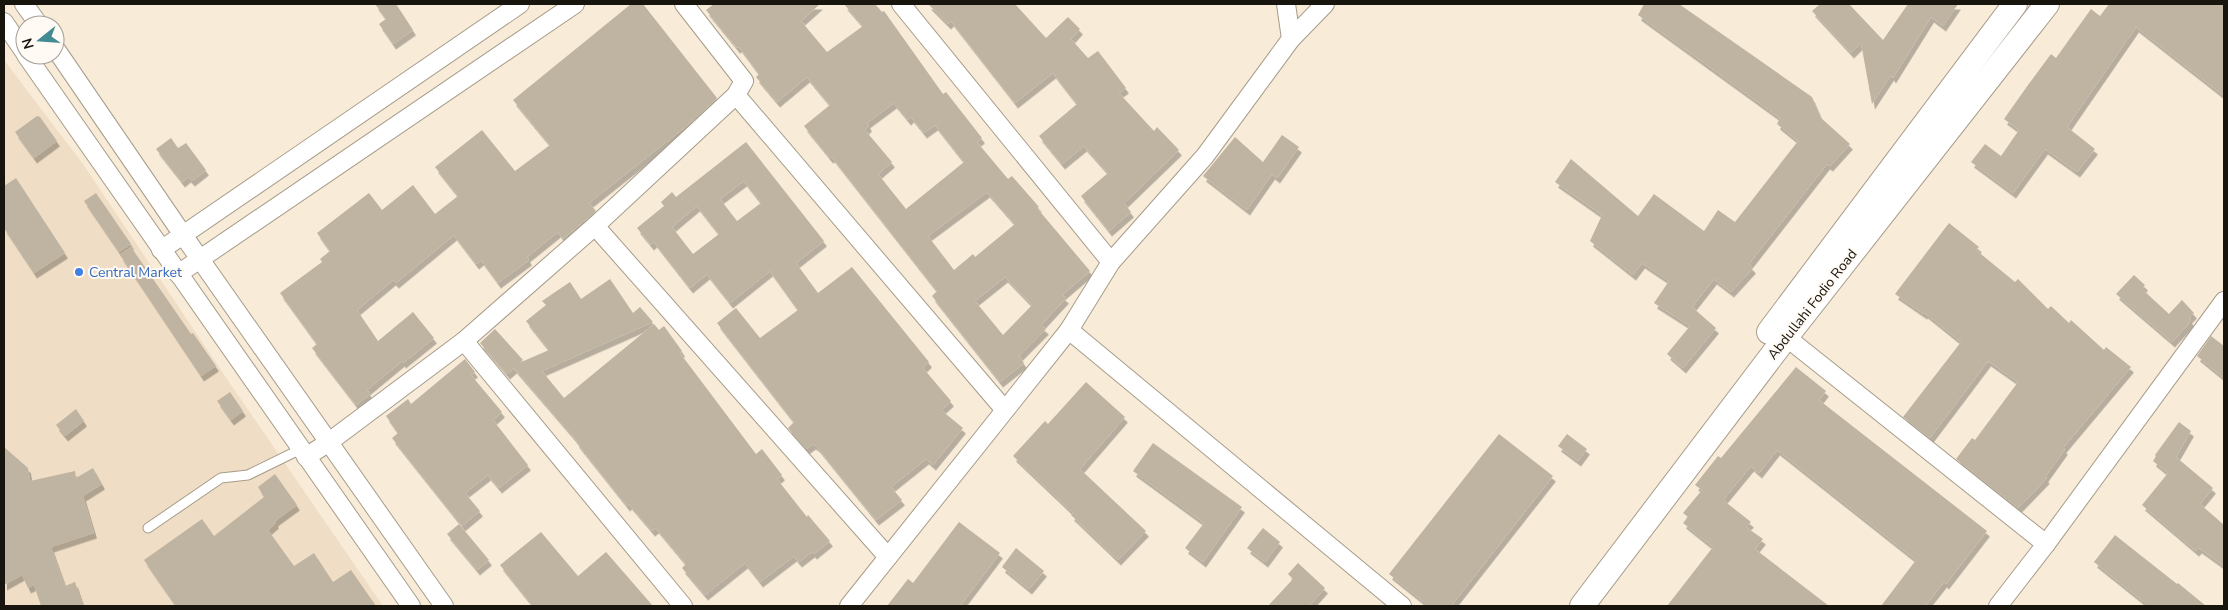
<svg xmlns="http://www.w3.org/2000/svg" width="2228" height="610" font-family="'Nunito Sans',sans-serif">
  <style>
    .built { fill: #efdec5 }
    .building { fill: #bfb3a1; fill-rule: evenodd; filter: url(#shadow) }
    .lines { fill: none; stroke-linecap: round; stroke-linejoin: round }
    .lane-casing { stroke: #a79c8a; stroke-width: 11 }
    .street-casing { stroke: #a79c8a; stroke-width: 20 }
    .secondary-casing { stroke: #a79c8a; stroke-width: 26 }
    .lane { stroke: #fff; stroke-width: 9 }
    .street { stroke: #fff; stroke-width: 18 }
    .secondary { stroke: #fff; stroke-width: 24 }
    .shop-dot { fill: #3f7fe0; stroke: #fffaf3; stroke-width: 2 }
    .labels { text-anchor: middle; stroke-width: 4; stroke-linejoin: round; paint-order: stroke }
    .shop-label { font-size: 14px; fill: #366cbe; stroke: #fffaf3; text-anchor: start }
    .street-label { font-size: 14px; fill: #18140e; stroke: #fffaf3 }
  </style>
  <defs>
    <filter id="shadow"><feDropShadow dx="3" dy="5.5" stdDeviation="0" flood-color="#0004"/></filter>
  </defs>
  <rect width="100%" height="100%" fill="#f8ecd9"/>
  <path class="built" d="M4,60l79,104 144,215 156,227h-379z"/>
  <g class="building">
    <path d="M375,4h21l17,26 -20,14 -14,-20 7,-5z"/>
    <path d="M631,4h12l74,94 -22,21 -106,84 7,8 -26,22 -7,6 -5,-7 -31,25 2,3 -31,23 -17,-23 -5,4 -22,-29 -58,48 -3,-3 -36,30 21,31 35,-29 21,26 -31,25 -1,-2 -35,29 3,4 -14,11 -44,-57 5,-4 -37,-51 42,-31 -2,-3 10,-8 -13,-18 52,-40 13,17 31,-25 22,29 23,-18 -23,-29 47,-37 33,41 35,-26 -37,-45z"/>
    <path d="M714,4h106l-19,17 26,31 36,-26 -19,-22h31l7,8 2,-1 59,83 3,-2 36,46 -5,4 31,37 4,-3 27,31 -2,1 53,63 -28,24 4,3 -25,27 5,4 -27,27 5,7 -24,19 -68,-86 5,-5 -105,-134 -2,1 -26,-32 26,-21 -23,-28 -30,25 -21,-25 3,-3 -20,-27 -2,1 -31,-38zM894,103l14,17 3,-3 13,16 11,-8 29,37 -58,47 -28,-35 14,-12 -27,-32 4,-4 -2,-3zM987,192l28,32 -40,33 -2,-3 -19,16 -26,-34zM1005,277l27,28 -29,30 -28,-34z"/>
    <path d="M928,4h87l31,34 22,-21 12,12 -9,10 17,19 10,-7 28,37 -7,5 35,38 3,-4 22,23 -55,53 7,9 -22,19 -28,-35 27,-23 -24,-27 -22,18 -23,-28 38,-32 -24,-31 -38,30 -64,-82 -3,3z"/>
    <path d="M1644,4h35l133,93 9,21 29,26 -20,22 -3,-2 -78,100 4,4 -22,24 -17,-13 -22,28 24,21 -33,40 -16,-14 23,-28 -36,-23 15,-22 -27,-18 -9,12 -43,-34 12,-26 -47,-33 16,-23 67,57 16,-22 50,37 14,-21 17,12 63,-81 -21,-17 3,-6 -142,-103z"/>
    <path d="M1820,4h29l34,36 25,-36h50l-15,22 -12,-9 -38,61 -2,-3 -19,29 -11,-61 -10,10 -39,-42z"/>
    <path d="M2109,4h115v92l-88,-69 -69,100 28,22 -18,23 -32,-23 -32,44 -42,-31 14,-18 16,12 18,-26 -15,-11 24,-34 23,-31 5,4 35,-49 9,7z"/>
    <path d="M37,116l3,1 17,24 -23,17 -19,-26z"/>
    <path d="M1282,135l17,12 -22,31 -5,-4 -25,36 -44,-34 32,-39 28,25z"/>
    <path d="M171,138l7,10 8,-5 20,27 -14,11 -4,-4 -6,5 -26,-33z"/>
    <path d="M746,142l78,99 -28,22 22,30 34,-26 77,95 -6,6 28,33 -10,9 22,18 -30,37 -7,-6 -35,28 11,13 -26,20 -59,-73 -4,-3 -7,5 -18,-21 6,-6 -77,-99 19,-15 24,30 38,-28 -28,-39 -40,32 -23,-29 -17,14 -36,-46 -3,3 -14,-17 27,-22 -3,-4 11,-10 4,5zM744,181l17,22 -24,18 -17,-22zM697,206l22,28 -26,20 -21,-27z"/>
    <path d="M16,178l49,75 -31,20 -30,-45v-42z"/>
    <path d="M96,193l35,51 -12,8 -35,-51z"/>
    <path d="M1949,223l30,24 -3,3 39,32 3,-3 30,30 3,-3 18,17 2,-3 33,30 2,-3 25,20 -68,81 2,1 -20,28 2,1 -29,30 -62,-49 16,-21 3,2 43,-58 -30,-21 -58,77 -27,-21 58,-75 -36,-29 -1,1 -29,-20z"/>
    <path d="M131,247l60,87 2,-1 23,33 -15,10 -81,-121z"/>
    <path d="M2134,275l11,10 -3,4 27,25 13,-14 12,13 -5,5 2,3 -19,21 -56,-48z"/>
    <path d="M610,279l23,34 7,-6 13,15 -111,49 22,27 90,-74 5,6 5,-4 18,25 -2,2 76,101 6,-5 20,26 -5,4 30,38 1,-2 22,26 -16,13 -2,-2 -13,10 -5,-6 -34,26 -15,-19 -40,32 -23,-27 4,-4 -30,-36 -4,3 -23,-27 -2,2 -51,-64 1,-1 -63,-73 -7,6 -27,-31 15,-14 28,31 -4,3 30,-13 -23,-29 20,-16 -4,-4 28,-19 11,17z"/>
    <path d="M2211,336l13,10v32l-27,-22z"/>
    <path d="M465,359l10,13 -4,3 31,37 -9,8 35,45 -29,23 -11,-13 -23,18 15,18 -18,15 -70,-88 6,-5 -12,-17 22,-17 3,5z"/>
    <path d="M1796,367l30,24 -7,9 168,131 -41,53 -2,-2 -19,24h-44l35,-46 -139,-110 -18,23 -8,-7 -28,34 28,22 -5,5 17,12 -8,10 74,57h-162l46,-59 -30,-24 5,-6 -5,-4 19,-23 -7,-5 23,-29 3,2z"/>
    <path d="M1086,382l39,35 -45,52 66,62 -28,29 -47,-45 2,-2 -60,-57 32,-35 3,3z"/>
    <path d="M230,392l13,19 -12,9 -14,-19z"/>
    <path d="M76,409l8,12 -19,15 -9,-11z"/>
    <path d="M2179,422l12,9 -15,26 37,31 -13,16 24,21v41l-25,-18 -3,3 -54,-46 26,-32 -15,-12 3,-5 -1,-1z"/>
    <path d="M1499,434l54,42 -102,130h-22l-40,-32z"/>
    <path d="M1567,434l20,15 -9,12 -20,-15z"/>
    <path d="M1153,443l89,64 -39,55 -18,-14 19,-25 -71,-52z"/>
    <path d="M4,447l24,21 2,13 45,-10 1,7 17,-10 9,16 -19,12 11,37 -43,14 14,39 10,-4 8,24h-42l-7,-21 -6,3 -6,-13 -18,10z"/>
    <path d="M275,474l22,31 -22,16 1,2 -8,7 26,36 20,-13 19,29 18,-12 25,36h-200l-32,-46 58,-41 12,17 50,-39 -6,-10z"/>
    <path d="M959,522l41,31 -40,53h-73l21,-27 5,4z"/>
    <path d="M459,524l30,36 -12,10 -30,-36z"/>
    <path d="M1263,528l17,14 -15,20 -18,-14z"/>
    <path d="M541,532l37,44 28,-24 47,54h-120l-33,-41z"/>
    <path d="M2115,535l62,49 1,-1 28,23h-57l-55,-44z"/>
    <path d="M1016,548l28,23 -15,18 -27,-22z"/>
    <path d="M1298,563l27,25 -16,18h-41l25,-27 -5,-5z"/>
  </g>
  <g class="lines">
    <g class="lane-casing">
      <path id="lane" d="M148,528l73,-50 27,-3 53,-26"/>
    </g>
    <g class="street-casing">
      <g id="street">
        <path d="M24,4l15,21"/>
        <path d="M901,4l210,258"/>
        <path d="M4,22l21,31"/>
        <path d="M1291,39l34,-35"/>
        <path d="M55,48l128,187 261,371"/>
        <path d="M26,55l385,551"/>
        <path d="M736,95l268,314"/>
        <path d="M595,226l293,331"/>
        <path d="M161,250l359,-246"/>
        <path d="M178,274l397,-270"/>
        <path d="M1069,330l333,276"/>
        <path d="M1786,337l260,207"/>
        <path d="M464,341l219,265"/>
        <path d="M306,457l23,-15 135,-101 131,-115 141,-131 8,-14 -60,-77"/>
        <path d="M849,606l220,-276 42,-68 94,-106 86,-117 -5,-35"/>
        <path d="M1998,606l48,-62 178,-243"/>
      </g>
    </g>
    <g class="secondary-casing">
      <g id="secondary">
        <path d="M1769,332l246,-328"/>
        <path d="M1582,606l204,-269 261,-333"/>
      </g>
    </g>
    <use href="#lane" class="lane"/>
    <use href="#street" class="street"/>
    <use href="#secondary" class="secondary"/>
  </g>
  <circle class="shop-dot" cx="79" cy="272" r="5"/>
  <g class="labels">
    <g class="shop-label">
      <text x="89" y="277">Central Market</text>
    </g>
    <g class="street-label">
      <text transform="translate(1812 304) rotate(-52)" y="5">Abdullahi Fodio Road</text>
    </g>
  </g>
  <rect width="2228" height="610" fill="none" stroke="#18140e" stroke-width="10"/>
  <g transform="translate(40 40) rotate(253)"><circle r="24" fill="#fffaf3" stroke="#a39e97"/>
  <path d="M0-4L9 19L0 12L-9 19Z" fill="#438b92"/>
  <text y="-8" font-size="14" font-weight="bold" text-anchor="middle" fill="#18140e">N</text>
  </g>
</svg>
